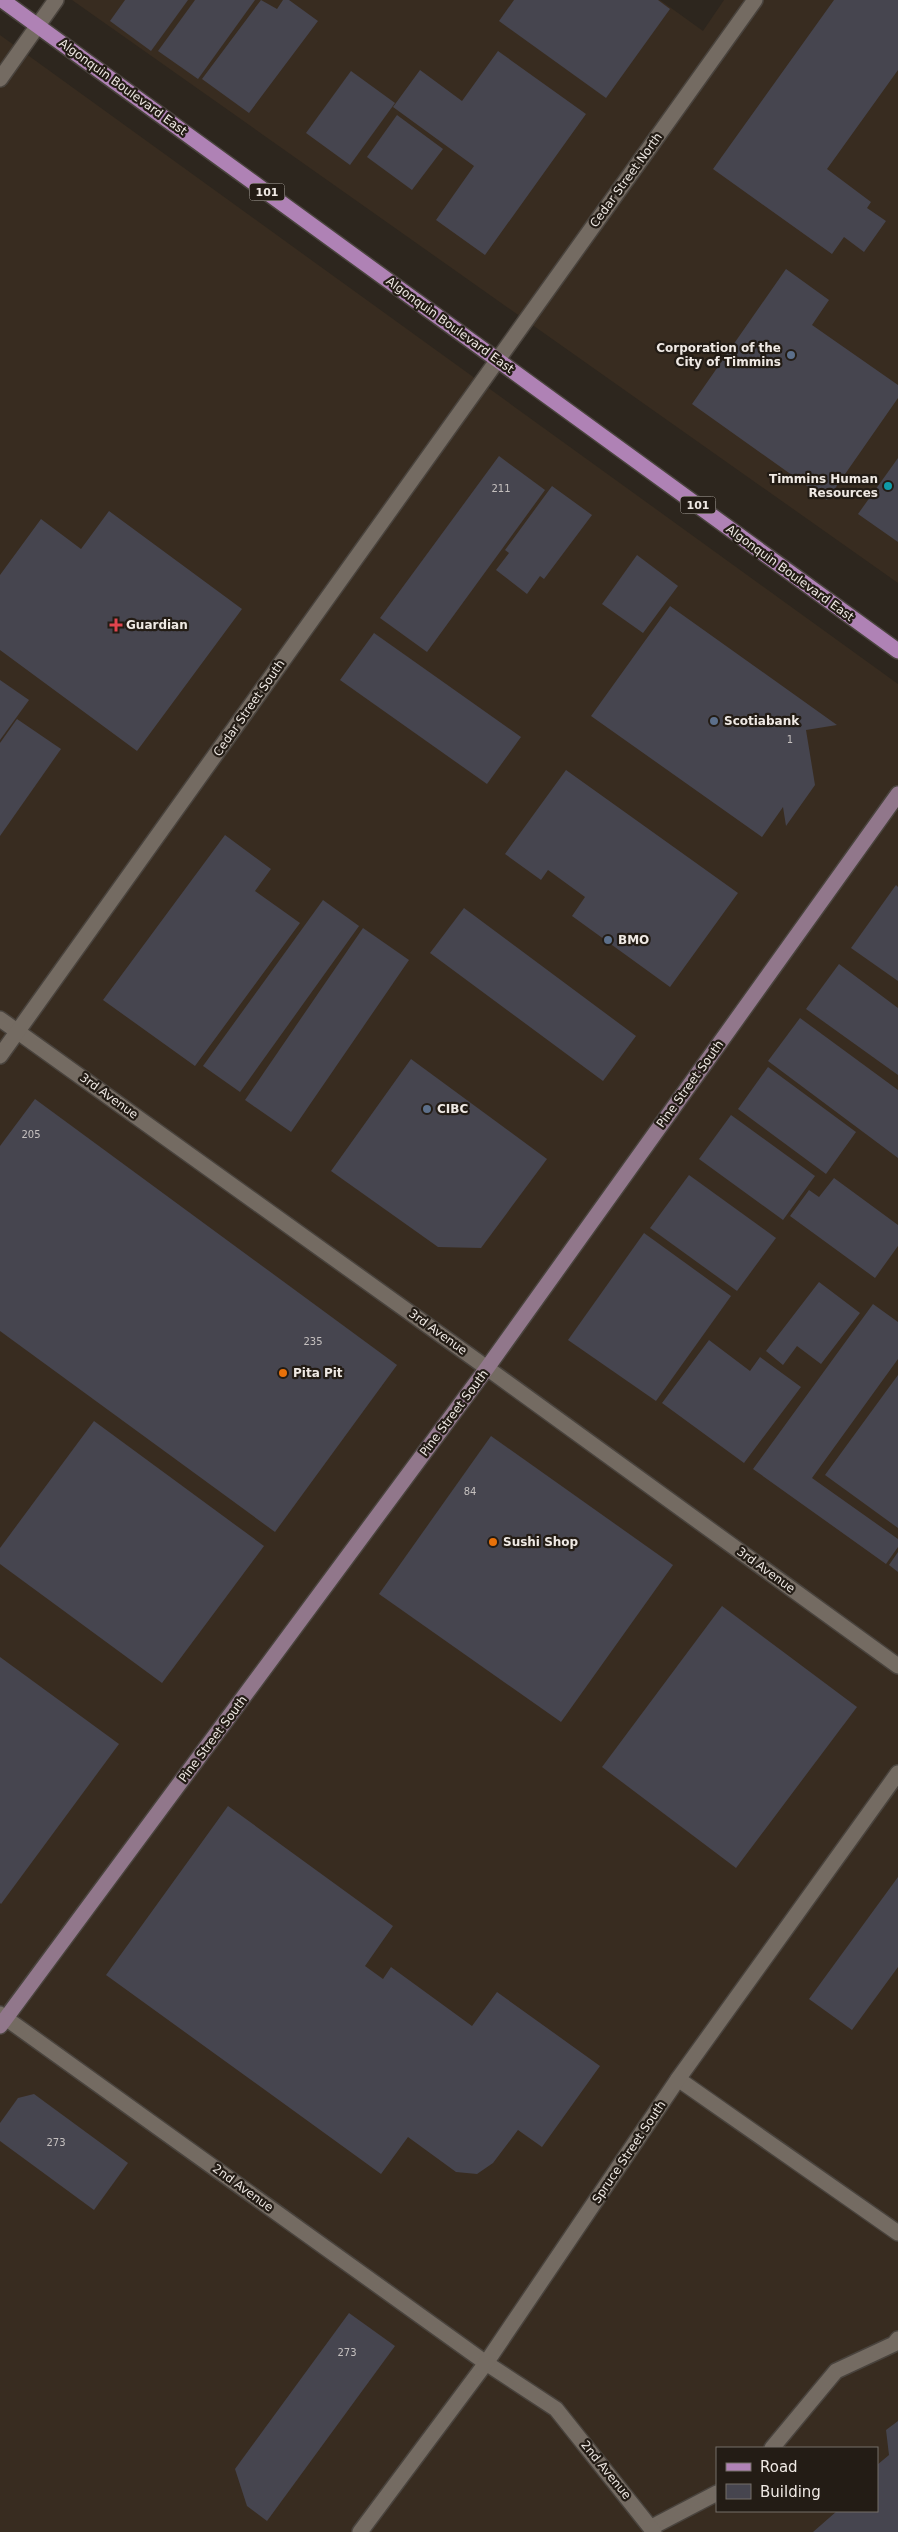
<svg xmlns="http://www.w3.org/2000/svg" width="898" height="2532" font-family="'DejaVu Sans',sans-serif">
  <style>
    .built { fill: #382c20; fill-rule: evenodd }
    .building { fill: #46454f }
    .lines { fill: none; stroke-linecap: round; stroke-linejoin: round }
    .lane-casing { stroke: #49433d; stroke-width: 18 }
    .street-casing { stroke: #49433d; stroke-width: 18 }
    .secondary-casing { stroke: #49433d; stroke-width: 18 }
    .primary-casing { stroke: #49433d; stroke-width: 18 }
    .lane { stroke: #746b62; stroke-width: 15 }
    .street { stroke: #746b62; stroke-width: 15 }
    .secondary { stroke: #91778b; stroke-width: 15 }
    .primary { stroke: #af82b5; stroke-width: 15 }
    .service-dot { fill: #5c6f8a; stroke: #231c15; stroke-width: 2 }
    .culture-dot { fill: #0f9aa8; stroke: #231c15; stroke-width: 2 }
    .health-dot { fill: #e0444e; stroke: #231c15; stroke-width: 2 }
    .food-dot { fill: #e8710a; stroke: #231c15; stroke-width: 2 }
    .labels { text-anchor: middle; stroke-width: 4.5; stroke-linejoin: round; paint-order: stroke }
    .number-label { font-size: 10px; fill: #c5c0bf }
    .shield { fill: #231c15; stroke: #b2aca6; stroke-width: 1 }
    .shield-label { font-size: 11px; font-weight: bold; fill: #efe9e4 }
    .street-label { font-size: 12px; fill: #efe9e4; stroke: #231c15 }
    .poi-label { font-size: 12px; font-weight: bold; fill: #efe9e4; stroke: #231c15; text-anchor: start }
  </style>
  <rect width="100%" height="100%" fill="#2d261e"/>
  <g class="built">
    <path d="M72,0h588l43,31 21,-31h174v583z"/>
    <path d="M0,35l898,649v1848h-898zM717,2448h160v63h-160z"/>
  </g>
  <g class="building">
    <path d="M125,0h63l-37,51 -41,-30z"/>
    <path d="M195,0h60l-57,79 -40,-28z"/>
    <path d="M261,0l16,9 6,-9h6l29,21 -69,92 -47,-34z"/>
    <path d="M514,0h144l12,9 -64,89 -107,-77z"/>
    <path d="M834,0h64v70l-71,99 44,33 -4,6 19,13 -22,31 -20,-15 -12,17 -119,-85z"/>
    <path d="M498,51l88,63 -101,141 -49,-35 38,-54 -81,-59 27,-37 42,31z"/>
    <path d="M351,71l44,32 -45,62 -44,-32z"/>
    <path d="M397,115l46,34 -31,41 -45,-33z"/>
    <path d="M786,269l43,31 -17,25 86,60v13l-71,102 -135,-96z"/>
    <path d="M499,456l46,34 -118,162 -47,-34z"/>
    <path d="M898,458v84l-40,-28z"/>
    <path d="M552,486l40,29 -48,64 -4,-3 -13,18 -31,-24 13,-17 -4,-3z"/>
    <path d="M109,511l133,98 -105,142 -137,-101v-75l41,-56 40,30z"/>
    <path d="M637,555l41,31 -35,47 -41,-29z"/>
    <path d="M670,606l167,119 -31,5 9,55 -29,41 -3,-19 -21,30 -171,-121z"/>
    <path d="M374,633l147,104 -34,47 -147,-104z"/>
    <path d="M0,680l29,20 -29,40z"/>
    <path d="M17,719l44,30 -61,87v-93z"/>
    <path d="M566,770l172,123 -68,94 -98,-71 13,-19 -37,-27 -7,10 -36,-26z"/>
    <path d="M225,835l46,34 -16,22 45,32 -105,143 -92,-66z"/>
    <path d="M896,885l2,2v94l-47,-33z"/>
    <path d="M323,900l36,26 -119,166 -37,-26z"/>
    <path d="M464,908l172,128 -33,45 -173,-128z"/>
    <path d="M363,928l46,32 -118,172 -46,-32z"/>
    <path d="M839,964l59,44v67l-92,-66z"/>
    <path d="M800,1018l98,72v68l-130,-97z"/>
    <path d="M411,1059l136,100 -66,89 -43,-1 -107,-76z"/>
    <path d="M768,1067l88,65 -30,42 -88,-65z"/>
    <path d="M35,1099l362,266 -122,167 -275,-201v-185z"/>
    <path d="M731,1115l84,61 -32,44 -84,-61z"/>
    <path d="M689,1175l87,63 -39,53 -87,-63z"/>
    <path d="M834,1178l64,47v21l-23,32 -85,-62 19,-26 10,7z"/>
    <path d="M644,1233l87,63 -75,105 -88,-61z"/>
    <path d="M819,1282l41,31 -39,51 -24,-18 -14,19 -17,-14z"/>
    <path d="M873,1304l25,18v37l-86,119 86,61v8l-12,17 -133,-95z"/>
    <path d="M709,1340l41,31 10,-14 41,30 -57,76 -82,-60z"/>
    <path d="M898,1375v153l-73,-53z"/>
    <path d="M94,1421l170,125 -102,137 -162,-119v-16z"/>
    <path d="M491,1436l182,129 -112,157 -182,-128z"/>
    <path d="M898,1552v20l-9,-7z"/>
    <path d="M722,1606l135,101 -121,161 -134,-101z"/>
    <path d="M0,1657l119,87 -118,160 -1,-1z"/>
    <path d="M228,1806l165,120 -28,40 18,13 8,-12 81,59 25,-34 103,74 -58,81 -24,-17 -25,33 -16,11 -21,-2 -48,-35 -27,37 -275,-199z"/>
    <path d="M898,1877v90l-46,63 -43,-31z"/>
    <path d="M34,2094l94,69 -34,47 -94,-69v-18l18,-25z"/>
    <path d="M349,2313l46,33 -128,175 -20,-15 -12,-37z"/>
    <path d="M898,2421v111h-85l24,-21h40v-46l12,-10 -3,-25z"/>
  </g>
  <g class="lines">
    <g class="lane-casing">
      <g id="lane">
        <path d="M678,2079l220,154"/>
        <path d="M772,2448l64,-77 58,-27 4,-5"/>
        <path d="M652,2527l65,-34"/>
      </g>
    </g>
    <g class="street-casing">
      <g id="street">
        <path d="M0,79l56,-79"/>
        <path d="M0,1019l487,349 411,298"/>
        <path d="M0,1056l755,-1056"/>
        <path d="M0,2014l486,349 70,46 98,123"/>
        <path d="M360,2532l126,-169 192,-284 220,-306"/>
      </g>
    </g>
    <g class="secondary-casing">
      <path id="secondary" d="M0,2026l487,-658 411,-574"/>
    </g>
    <g class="primary-casing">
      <path id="primary" d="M2,0l896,651"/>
    </g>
    <use href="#lane" class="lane"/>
    <use href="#street" class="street"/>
    <use href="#secondary" class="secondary"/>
    <use href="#primary" class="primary"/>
  </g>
  <g class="service-dot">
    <circle cx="791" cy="355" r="5"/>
    <circle cx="714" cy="721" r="5"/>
    <circle cx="608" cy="940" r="5"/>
    <circle cx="427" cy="1109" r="5"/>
  </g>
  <circle class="culture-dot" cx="888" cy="486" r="5"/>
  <path class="health-dot" d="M113.5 617.5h5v5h5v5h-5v5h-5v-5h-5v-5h5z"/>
  <g class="food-dot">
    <circle cx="283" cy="1373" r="5"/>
    <circle cx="493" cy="1542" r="5"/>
  </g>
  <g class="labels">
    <g class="number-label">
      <text x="501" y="492">211</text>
      <text x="790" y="743">1</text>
      <text x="31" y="1138">205</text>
      <text x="313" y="1345">235</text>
      <text x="470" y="1495">84</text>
      <text x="56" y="2146">273</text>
      <text x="347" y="2356">273</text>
    </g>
    <g class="shield">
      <rect x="249.5" y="183.5" width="35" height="17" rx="4"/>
      <rect x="680.5" y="496.5" width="35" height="17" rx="4"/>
    </g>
    <g class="shield-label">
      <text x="267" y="196">101</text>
      <text x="698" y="509">101</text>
    </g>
    <g class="street-label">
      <text transform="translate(123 87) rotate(36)" y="4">Algonquin Boulevard East</text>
      <text transform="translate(626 180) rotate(-54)" y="4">Cedar Street North</text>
      <text transform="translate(450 325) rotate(36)" y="4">Algonquin Boulevard East</text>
      <text transform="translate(790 573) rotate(36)" y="4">Algonquin Boulevard East</text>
      <text transform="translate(249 708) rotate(-55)" y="4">Cedar Street South</text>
      <text transform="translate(690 1084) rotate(-54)" y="4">Pine Street South</text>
      <text transform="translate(109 1096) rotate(36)" y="4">3rd Avenue</text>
      <text transform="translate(438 1332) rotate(36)" y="4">3rd Avenue</text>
      <text transform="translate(454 1413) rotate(-53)" y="4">Pine Street South</text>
      <text transform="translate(766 1570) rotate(36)" y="4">3rd Avenue</text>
      <text transform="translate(213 1739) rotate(-53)" y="4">Pine Street South</text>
      <text transform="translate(629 2152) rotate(-56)" y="4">Spruce Street South</text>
      <text transform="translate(243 2188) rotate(36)" y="4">2nd Avenue</text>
      <text transform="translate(606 2470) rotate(51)" y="4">2nd Avenue</text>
    </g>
    <g class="poi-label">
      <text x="781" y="352" text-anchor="end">Corporation of the<tspan x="781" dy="14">City of Timmins</tspan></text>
      <text x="878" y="483" text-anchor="end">Timmins Human<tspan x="878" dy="14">Resources</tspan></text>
      <text x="126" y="629">Guardian</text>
      <text x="724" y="725">Scotiabank</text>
      <text x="618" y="944">BMO</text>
      <text x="437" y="1113">CIBC</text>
      <text x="293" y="1377">Pita Pit</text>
      <text x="503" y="1546">Sushi Shop</text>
    </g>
  </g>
  <rect x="716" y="2447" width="162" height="65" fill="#231c15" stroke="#756e68"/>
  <rect x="726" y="2463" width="25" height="8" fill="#af82b5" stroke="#756e68"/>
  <text x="760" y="2472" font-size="15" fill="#efe9e4">Road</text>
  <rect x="726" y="2484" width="25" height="15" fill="#46454f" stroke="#756e68"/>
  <text x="760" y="2497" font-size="15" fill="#efe9e4">Building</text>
</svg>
